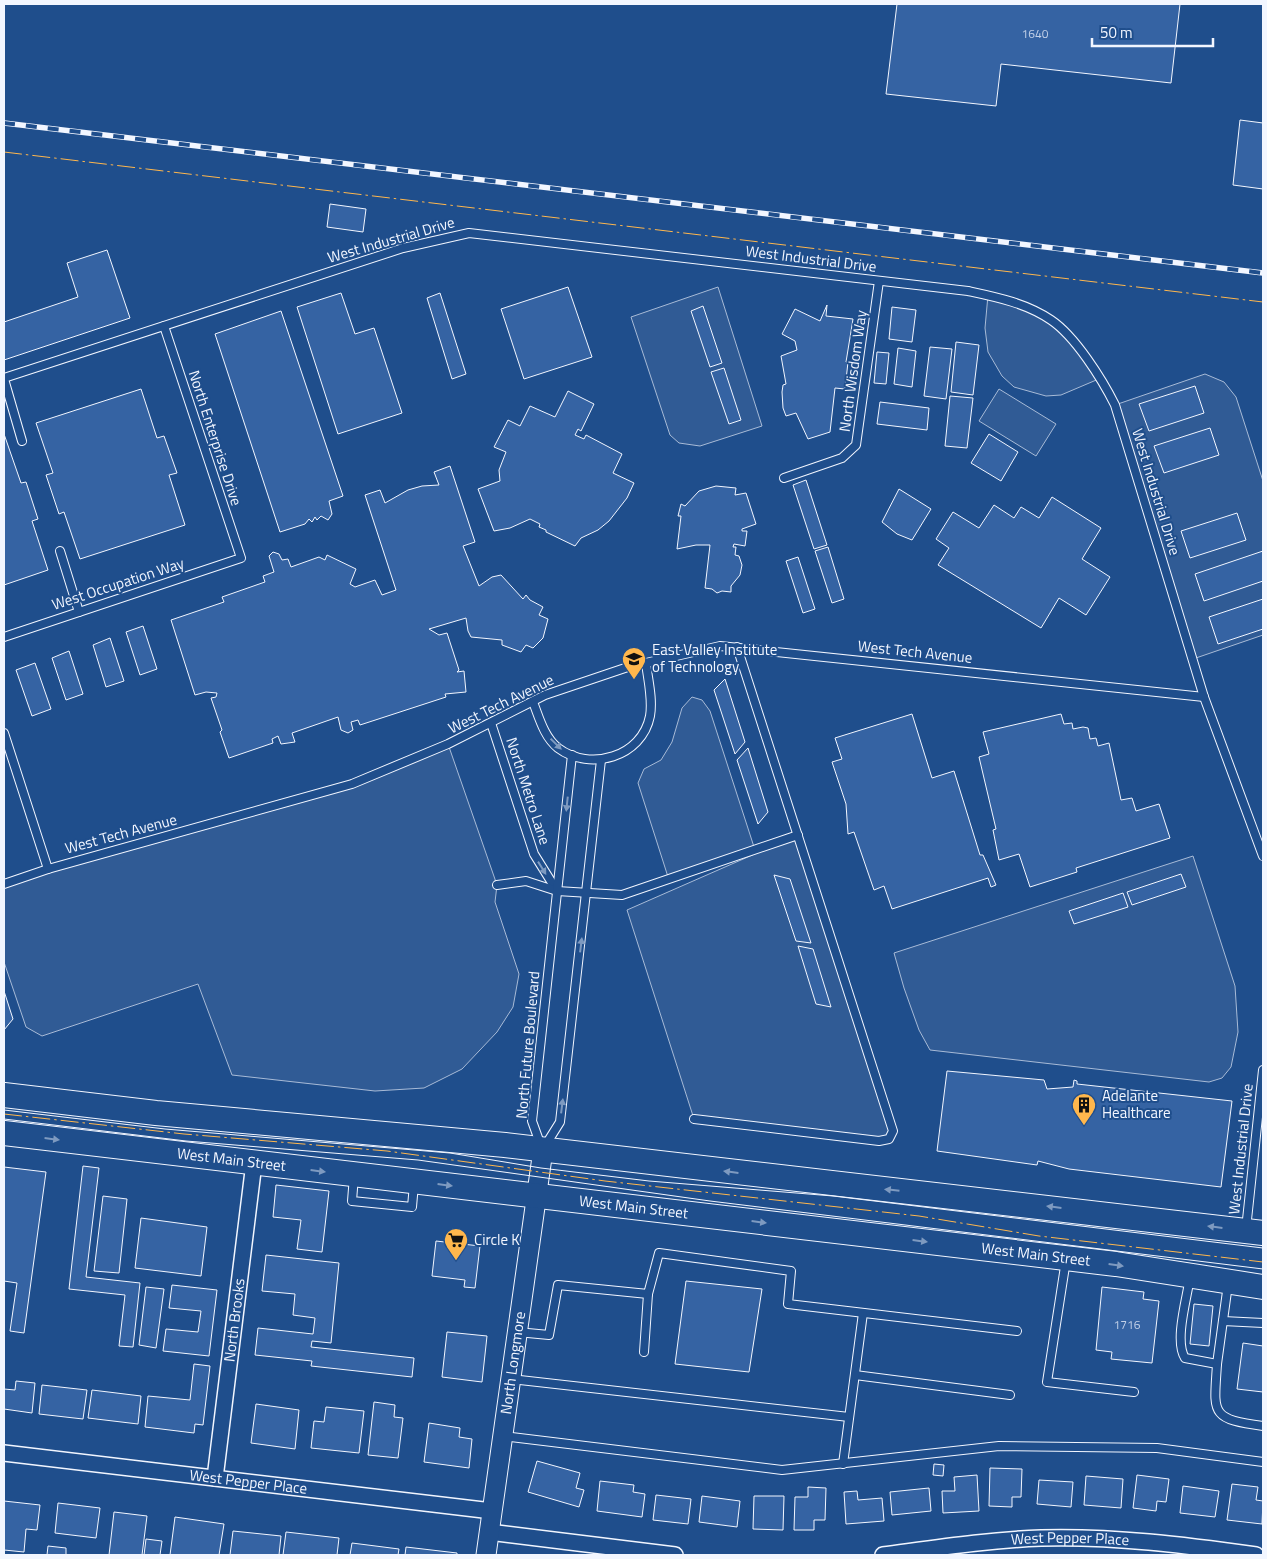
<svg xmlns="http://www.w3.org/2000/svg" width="1267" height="1559" font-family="'Titillium Web',sans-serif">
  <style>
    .built { fill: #305b95; stroke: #a8bbd7 }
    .building { fill: #3563a3; stroke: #f2f6ff }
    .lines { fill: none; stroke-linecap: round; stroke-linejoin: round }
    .service-casing { stroke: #f2f6ff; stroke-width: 10 }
    .minor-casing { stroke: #f2f6ff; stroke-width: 18 }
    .tertiary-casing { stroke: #f2f6ff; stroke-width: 21 }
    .primary-casing { stroke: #f2f6ff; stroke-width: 26 }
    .service { stroke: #1f4e8c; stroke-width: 8 }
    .minor { stroke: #1f4e8c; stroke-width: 15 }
    .tertiary { stroke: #1f4e8c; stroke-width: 19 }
    .primary { stroke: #1f4e8c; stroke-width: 24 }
    .tram { stroke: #f2f6ff; stroke-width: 1 }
    .rail-casing { stroke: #f2f6ff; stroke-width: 5.5 }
    .rail { stroke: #1f4e8c; stroke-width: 4; stroke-dasharray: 11; stroke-linecap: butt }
    .power { stroke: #ffb74d; stroke-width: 1; stroke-dasharray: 18 4 2.5 4; stroke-linecap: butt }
    .oneway { fill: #7e9ac0 }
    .labels { text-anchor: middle; stroke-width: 4; stroke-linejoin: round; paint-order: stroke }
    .number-label { font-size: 12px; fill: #c3d1e8 }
    .street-label { font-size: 15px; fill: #f2f6ff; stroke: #1f4e8c }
    .poi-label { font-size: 15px; fill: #f2f6ff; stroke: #1f4e8c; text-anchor: start }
  </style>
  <rect width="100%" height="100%" fill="#1f4e8c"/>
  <g class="built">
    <path d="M718,287l44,139 -62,20 -21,-3 -9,-8 -39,-118z"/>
    <path d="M988,295l64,25 49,58 -40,17 -15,1 -32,-9 -12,-11 -14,-24 -3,-24z"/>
    <path d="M1205,374l19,8 12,15 27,84v154l-70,24 -78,-254z"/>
    <path d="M999,389l57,35 -20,32 -57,-35z"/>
    <path d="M692,697l10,3 8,11 45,139 -86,30 -31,-97 6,-14 17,-9 11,-18 10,-34z"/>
    <path d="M448,744l49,141 -2,17 24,72 -6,33 -16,25 -35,37 -38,19 -49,3 -143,-16 -34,-91 -156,52 -16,-9 -22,-65v-78l348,-100z"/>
    <path d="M798,835l95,296 -4,8 -195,-20 -67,-209z"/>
    <path d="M1193,856l42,130 3,46 -7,35 -9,11 -13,4 -279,-32 -11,-20 -15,-42 -10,-35z"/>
  </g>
  <g class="building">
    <path d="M897,4h283l-9,79 -170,-19 -5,42 -110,-12z"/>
    <path d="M1240,120l23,3v66l-30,-4z"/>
    <path d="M330,204l36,5 -3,23 -36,-5z"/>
    <path d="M107,250l23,68 -126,42v-38l74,-25 -11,-34z"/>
    <path d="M568,287l24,70 -68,22 -23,-70z"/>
    <path d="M341,293l14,41 19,-6 28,85 -64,21 -41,-127z"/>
    <path d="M440,293l26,81 -14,5 -25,-81z"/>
    <path d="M827,305l-1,11 27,3 -7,43h2l-3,27 -10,-1 -5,44 -22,7 -12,-26 -10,3 -3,-8 -1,-16 1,-7 3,-1 -5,-28 16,-6 -2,-9 -13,-7 13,-25 25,12z"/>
    <path d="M703,306l19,57 -12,4 -19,-56z"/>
    <path d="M892,307l24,3 -4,32 -23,-3z"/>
    <path d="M281,311l62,185 -14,5 3,13 -4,6 -7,-4 -4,4 -2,-3 -3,5 -3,-3 -4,5 -25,8 -65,-198z"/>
    <path d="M956,342l23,3 -6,50 -22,-3z"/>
    <path d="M930,347l22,2 -6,50 -22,-3z"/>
    <path d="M898,348l18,3 -4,36 -18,-3z"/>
    <path d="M877,352l12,1 -3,31 -12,-1z"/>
    <path d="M724,368l17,52 -12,4 -18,-52z"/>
    <path d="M1195,386l9,27 -55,18 -10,-27z"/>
    <path d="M141,389l16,49 7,-2 13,37 -8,2 16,50 -105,34 -16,-47 -5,2 -13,-39 7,-2 -17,-50z"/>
    <path d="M568,391l26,13 -13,27 -3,-2 -3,6 9,4 2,-4 36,19 -9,19 21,10 -7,15 -18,23 -11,9 -17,8 -6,8 -29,-14v-2l-7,-3 1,-3 -10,-5 -20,9 -16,3 -16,-42 22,-8 -1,-11 7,-18 -12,-5 14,-27 12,6 10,-20 25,11z"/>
    <path d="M950,396l23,2 -6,50 -22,-2z"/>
    <path d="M880,402l49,6 -2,22 -50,-6z"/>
    <path d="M1210,428l9,27 -55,18 -10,-27z"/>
    <path d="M4,434l17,49 5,-1 12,37 -6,2 16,49 -44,15z"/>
    <path d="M989,434l29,18 -17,29 -30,-18z"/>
    <path d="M450,466l25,76 -12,4 16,40 13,-9 9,-2 22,24 3,-4 4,5 13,7 -4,8 9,4 -5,19 -10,10 -7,-3 -5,7 -19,-7v-5l-31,-3 -3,-6 -2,-13 -37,11 10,6 8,-2 12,37 -2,2 7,-1 2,21 -21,2 1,3 -86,28 -2,-5 -7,2 2,8 -5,3 -7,-3 -3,-13 -46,16 3,9 -14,2 -3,-8 -6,3 1,4 -44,15 -9,-26 2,-2 -11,-32 5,-1 1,-4 -11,-1 -11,3 -24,-75 53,-18 -2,-5 43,-15 -2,-6 11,-4 -5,-16 4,-4 6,2 3,6 6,-1 3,8 28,-10 6,3 2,-5 29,14 -6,15 5,3 20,-7 7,15 14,-5 -31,-95 15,-5 5,13 23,-13 14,-4 17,-1 -5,-13z"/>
    <path d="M806,480l21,65 -13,4 -21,-64z"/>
    <path d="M716,486l20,2 -1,7 11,-2 10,31 -14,5v2h5l-2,15 -11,-2 -1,3h3l-1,8 4,1 3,9 -2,10 -9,11v6l-9,-1 -5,2 -5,-4 -7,-1 5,-43h-14l-19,4 4,-33h-3l3,-12 4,2 14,-15z"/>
    <path d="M899,489l32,20 -19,31 -15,-6 -15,-12z"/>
    <path d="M1052,497l49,31 -19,31 28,18 -24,38 -27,-17 -18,30 -103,-63 11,-17 -13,-9 17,-27 26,16 15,-23 20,13 7,-11 18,11z"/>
    <path d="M1237,513l9,27 -56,18 -9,-27z"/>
    <path d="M828,547l16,52 -12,4 -17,-52z"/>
    <path d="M1263,551v30l-59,20 -9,-27z"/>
    <path d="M798,557l17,52 -12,4 -17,-52z"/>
    <path d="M1263,599v30l-45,15 -9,-27z"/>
    <path d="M143,626l14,43 -17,6 -14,-43z"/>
    <path d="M110,638l14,43 -18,6 -13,-42z"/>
    <path d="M69,651l14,43 -17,6 -14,-42z"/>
    <path d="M35,663l16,46 -19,7 -16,-46z"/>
    <path d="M725,679l20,63 -10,12 -21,-64z"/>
    <path d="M912,714l20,64 22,-7 26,84h3l13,30 -5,2 -3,-9 -96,31 -8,-23 -10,4 -20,-58 -6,2 -2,-30 -14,-42 10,-3 -7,-21z"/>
    <path d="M1061,714l3,10 8,-1 1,6 10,-2 5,1 2,11 6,-1 2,8 11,-3 12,57 11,-2 4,13 23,-7 11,34 -94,30 1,4 -47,15 -11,-33 -20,6 -6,-30 3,-1 -17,-72 10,-3 -6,-22z"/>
    <path d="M748,748l20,64 -10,12 -21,-64z"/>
    <path d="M1181,874l5,13 -54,18 -5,-13z"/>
    <path d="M774,875l16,4 21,64 -15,-2z"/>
    <path d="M1123,893l5,14 -54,17 -5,-13z"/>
    <path d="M798,946l15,3 18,58 -15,-3z"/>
    <path d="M4,991l9,28 -9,11z"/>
    <path d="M947,1071l97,9 3,9 26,-2 1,-7 3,1v3l155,17 -11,86 -152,-18 -31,-8 -1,4 -100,-14z"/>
    <path d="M83,1166l16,2 -13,109 54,6 -7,64 -14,-1 6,-51 -56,-6z"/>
    <path d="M4,1167l42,5 -22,161 -14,-2 7,-48 -13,-2z"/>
    <path d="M276,1185l53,6 -7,61 -25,-3 4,-29 -28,-3z"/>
    <path d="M103,1196l24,3 -8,74 -25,-2z"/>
    <path d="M141,1218l66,9 -6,49 -66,-8z"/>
    <path d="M436,1241l44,5 -5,42 -11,-1 1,-7 -33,-4z"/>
    <path d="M266,1255l73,8 -8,80 -19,-2 -1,6 103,11 -2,19 -101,-11 1,-5 -57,-6 3,-27 55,6 2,-16 -22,-3 2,-21 -33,-3z"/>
    <path d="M686,1281l76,8 -13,83 -74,-8z"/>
    <path d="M172,1285l45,5 -8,66 -46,-5 3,-22 32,3 3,-21 -32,-3z"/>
    <path d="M146,1287l18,2 -8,59 -17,-3z"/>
    <path d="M1102,1287l42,5 -1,7 16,2 -7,62 -41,-4 1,-7 -16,-2z"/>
    <path d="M1194,1304l19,2 -4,40 -19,-2z"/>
    <path d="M447,1332l40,4 -5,46 -40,-5z"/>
    <path d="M1243,1343l20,3v46l-26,-3z"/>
    <path d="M194,1364l16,2 -7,59 -8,-1 -1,9 -49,-6 3,-31 42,4z"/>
    <path d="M16,1381l19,2 -3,30 -28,-4v-20l11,1z"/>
    <path d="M42,1385l45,5 -4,29 -44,-5z"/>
    <path d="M92,1390l49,6 -3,28 -50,-6z"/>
    <path d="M374,1402l21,3 -1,12 9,1 -5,40 -30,-3z"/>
    <path d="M256,1404l43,6 -4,39 -44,-6z"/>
    <path d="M326,1407l38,4 -5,42 -48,-5 3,-27 10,1z"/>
    <path d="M429,1423l31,5 -1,9 13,2 -3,29 -45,-6z"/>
    <path d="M537,1461l43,12 -4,15 8,2 -5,17 -51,-15z"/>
    <path d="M934,1464l10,1 -1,11 -10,-1z"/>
    <path d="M990,1468l32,1 -1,28h-9v10l-23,-1z"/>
    <path d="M977,1475l2,36 -36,2 -1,-22h13l-1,-14z"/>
    <path d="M1137,1475l32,4 -3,23 -9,-1 -1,10 -23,-3z"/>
    <path d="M1086,1476l37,3 -2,29 -37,-3z"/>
    <path d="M1039,1480l34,2 -2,25 -34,-3z"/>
    <path d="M600,1481l34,4 -1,7 12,2 -3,23 -45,-6z"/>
    <path d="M1232,1484l26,3 -2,13 7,1 -1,23 -35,-4z"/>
    <path d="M1183,1486l36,5 -4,26 -35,-4z"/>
    <path d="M808,1487l18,1 -1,32h-11v10h-20l1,-33h13z"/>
    <path d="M929,1488l2,23 -39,4 -2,-23z"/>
    <path d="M857,1491l1,9 24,-2 2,23 -38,3 -2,-32z"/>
    <path d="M656,1495l35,4 -3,25 -35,-4z"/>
    <path d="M702,1496l38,5 -3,26 -38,-5z"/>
    <path d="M754,1496h30l-1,34 -30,-1z"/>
    <path d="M4,1501l36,4 -3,25 -11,-1 -2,23 -20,-2z"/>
    <path d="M58,1503l42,5 -4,30 -41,-5z"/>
    <path d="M114,1512l33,4 -5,39h-33z"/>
    <path d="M175,1517l49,7 -5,31h-49z"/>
    <path d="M233,1531l48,5 -2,19h-49z"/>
    <path d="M286,1532l53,6 -2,17h-54z"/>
    <path d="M146,1539l16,2 -2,14h-16z"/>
    <path d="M352,1543l47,6 -1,6h-48z"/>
    <path d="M48,1546l18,2v7h-19z"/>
    <path d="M406,1547l51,6v2h-52z"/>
  </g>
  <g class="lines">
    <g class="service-casing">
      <g id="service">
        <path d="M4,378l399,-130 66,-15 499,58c28,6 58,12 83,29 24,16 51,59 64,85l89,292 59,159"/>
        <path d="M4,379l18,62"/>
        <path d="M784,478l58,-20 14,-13 23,-164"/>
        <path d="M60,551l19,61"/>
        <path d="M4,637l237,-79 -77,-232"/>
        <path d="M533,702c6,15 11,35 25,46 32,24 84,9 92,-32 3,-17 -2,-36 -4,-53"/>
        <path d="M491,723l43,131 23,37"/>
        <path d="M4,733l44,136"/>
        <path d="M4,884l44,-15 304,-85 96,-40 97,-49 83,-28 92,-21 484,51"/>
        <path d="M497,885l29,-4 31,10 65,4 176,-60"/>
        <path d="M694,1119l185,22 10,-2 4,-8 -156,-484"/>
        <path d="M541,1146l-9,-25 40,-366"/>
        <path d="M545,1146l15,-24 41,-362"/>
        <path d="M354,1176l-2,25 60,6 2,-23"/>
        <path d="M1246,1229l17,-159"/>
        <path d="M1066,1260l-19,122 87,10"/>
        <path d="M1190,1277c-3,21 -16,64 -5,81l32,6c-3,49 -8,55 46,62"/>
        <path d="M1223,1321l40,2"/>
        <path d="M517,1332l32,3 9,-50 90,9 11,-41 132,18 -3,33 229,27"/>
        <path d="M644,1352l4,-58"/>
        <path d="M1217,1364l11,-80"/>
        <path d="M855,1375l155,20"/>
        <path d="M511,1379l338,38"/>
        <path d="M503,1436l279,34 217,-24 158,2 106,14"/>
        <path d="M843,1464l20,-151"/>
      </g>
    </g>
    <g class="minor-casing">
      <g id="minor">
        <path id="s1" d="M4,1453l488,58"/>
        <path id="s2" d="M215,1478l39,-315"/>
        <path d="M489,1532l186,23"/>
        <path id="s3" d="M883,1555c53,-7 105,-15 158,-17 72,-2 144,7 215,17"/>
      </g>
    </g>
    <g class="tertiary-casing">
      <g id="tertiary">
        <path id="s4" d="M486,1555l57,-405"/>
      </g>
    </g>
    <g class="primary-casing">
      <g id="primary">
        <path d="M4,1095l152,18 349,32 758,88"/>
        <path id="s5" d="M4,1133l1112,131 147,23"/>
      </g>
    </g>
    <use href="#service" class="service"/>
    <use href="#minor" class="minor"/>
    <use href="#tertiary" class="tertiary"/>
    <use href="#primary" class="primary"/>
    <g class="tram">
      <path d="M4,1110l161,19 285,24 91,15 108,13 184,15 430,52"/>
      <path d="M4,1119l182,22 232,19 292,41 553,68"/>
    </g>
    <g class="rail-casing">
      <path id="rail" d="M4,123l1259,150"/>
    </g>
    <use href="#rail" class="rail"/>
    <g class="power">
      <path d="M4,152l1259,150"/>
      <path d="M4,1114l180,20 203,17 218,30 314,35 120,20 224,26"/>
    </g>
  </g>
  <defs><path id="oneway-solid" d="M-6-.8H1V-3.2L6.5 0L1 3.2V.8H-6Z" transform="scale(1.25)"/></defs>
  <g class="oneway">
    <use href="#oneway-solid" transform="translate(556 744) rotate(44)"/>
    <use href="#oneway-solid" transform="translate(567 804) rotate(96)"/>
    <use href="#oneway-solid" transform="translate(542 868) rotate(58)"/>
    <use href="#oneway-solid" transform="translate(581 945) rotate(-83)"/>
    <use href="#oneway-solid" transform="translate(562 1106) rotate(-83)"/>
    <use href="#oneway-solid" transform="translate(52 1139) rotate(7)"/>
    <use href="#oneway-solid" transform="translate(318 1171) rotate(7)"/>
    <use href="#oneway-solid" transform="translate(731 1172) rotate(-173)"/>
    <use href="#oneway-solid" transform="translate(445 1185) rotate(7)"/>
    <use href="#oneway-solid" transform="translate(892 1190) rotate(-174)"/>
    <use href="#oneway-solid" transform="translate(1054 1207) rotate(-173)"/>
    <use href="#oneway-solid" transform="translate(759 1222) rotate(7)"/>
    <use href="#oneway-solid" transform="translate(1215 1227) rotate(-173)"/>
    <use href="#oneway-solid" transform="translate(920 1241) rotate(7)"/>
    <use href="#oneway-solid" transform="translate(1116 1265) rotate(8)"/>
  </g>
  <defs>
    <g id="school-pin" transform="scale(1.25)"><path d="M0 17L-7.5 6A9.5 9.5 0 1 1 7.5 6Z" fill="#ffb74d" stroke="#1f4e8c"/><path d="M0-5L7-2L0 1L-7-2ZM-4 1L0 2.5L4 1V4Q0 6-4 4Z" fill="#111"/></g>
    <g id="building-pin" transform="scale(1.25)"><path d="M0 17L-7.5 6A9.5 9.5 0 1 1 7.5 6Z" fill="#ffb74d" stroke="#1f4e8c"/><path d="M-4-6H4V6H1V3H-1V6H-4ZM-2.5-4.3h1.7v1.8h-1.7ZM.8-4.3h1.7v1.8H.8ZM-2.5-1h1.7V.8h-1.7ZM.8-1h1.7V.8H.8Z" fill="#111"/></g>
    <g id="supermarket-pin" transform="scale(1.25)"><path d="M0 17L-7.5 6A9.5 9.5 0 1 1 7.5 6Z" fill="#ffb74d" stroke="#1f4e8c"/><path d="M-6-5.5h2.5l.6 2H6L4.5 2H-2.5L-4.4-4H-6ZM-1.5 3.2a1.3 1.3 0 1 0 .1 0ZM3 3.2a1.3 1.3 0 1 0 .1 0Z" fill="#111"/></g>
  </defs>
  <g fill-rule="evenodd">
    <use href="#school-pin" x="634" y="659"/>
    <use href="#building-pin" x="1084" y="1105"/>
    <use href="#supermarket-pin" x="456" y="1240"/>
  </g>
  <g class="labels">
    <g class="number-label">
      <text x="1035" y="38">1640</text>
      <text x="1127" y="1329">1716</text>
    </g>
    <g class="street-label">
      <text transform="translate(391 240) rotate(-16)" y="5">West Industrial Drive</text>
      <text transform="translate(811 259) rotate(7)" y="5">West Industrial Drive</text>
      <text transform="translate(853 371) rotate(-82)" y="5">North Wisdom Way</text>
      <text transform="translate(215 438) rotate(72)" y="5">North Enterprise Drive</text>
      <text transform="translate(1156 492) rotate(73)" y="5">West Industrial Drive</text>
      <text transform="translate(118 584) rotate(-18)" y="5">West Occupation Way</text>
      <text transform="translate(915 652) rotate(6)" y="5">West Tech Avenue</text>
      <text transform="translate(501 704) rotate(-26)" y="5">West Tech Avenue</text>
      <text transform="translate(528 791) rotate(72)" y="5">North Metro Lane</text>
      <text transform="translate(121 834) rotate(-15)" y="5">West Tech Avenue</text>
      <text transform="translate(528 1045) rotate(-85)" y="5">North Future Boulevard</text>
      <text transform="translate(1241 1149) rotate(-84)" y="5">West Industrial Drive</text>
      <text dy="5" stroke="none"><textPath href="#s5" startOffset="229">West Main Street</textPath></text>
      <text dy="5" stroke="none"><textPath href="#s5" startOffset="634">West Main Street</textPath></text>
      <text dy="5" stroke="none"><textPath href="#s5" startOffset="1039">West Main Street</textPath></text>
      <text dy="5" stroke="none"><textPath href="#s2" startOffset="159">North Brooks</textPath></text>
      <text dy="5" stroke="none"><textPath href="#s4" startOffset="194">North Longmore</textPath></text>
      <text dy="5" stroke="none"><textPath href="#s1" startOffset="246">West Pepper Place</textPath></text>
      <text dy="5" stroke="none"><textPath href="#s3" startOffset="188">West Pepper Place</textPath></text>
    </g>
    <g class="poi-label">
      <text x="652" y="655">East Valley Institute<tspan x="652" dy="17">of Technology</tspan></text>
      <text x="1102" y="1101">Adelante<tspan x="1102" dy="17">Healthcare</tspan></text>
      <text x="474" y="1245">Circle K</text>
    </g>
  </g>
  <rect width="1267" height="1559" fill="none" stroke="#f2f6ff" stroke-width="10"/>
  <path d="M1092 38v8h121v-8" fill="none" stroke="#f2f6ff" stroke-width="2.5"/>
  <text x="1100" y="38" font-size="15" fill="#f2f6ff" stroke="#1f4e8c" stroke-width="4" paint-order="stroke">50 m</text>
</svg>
